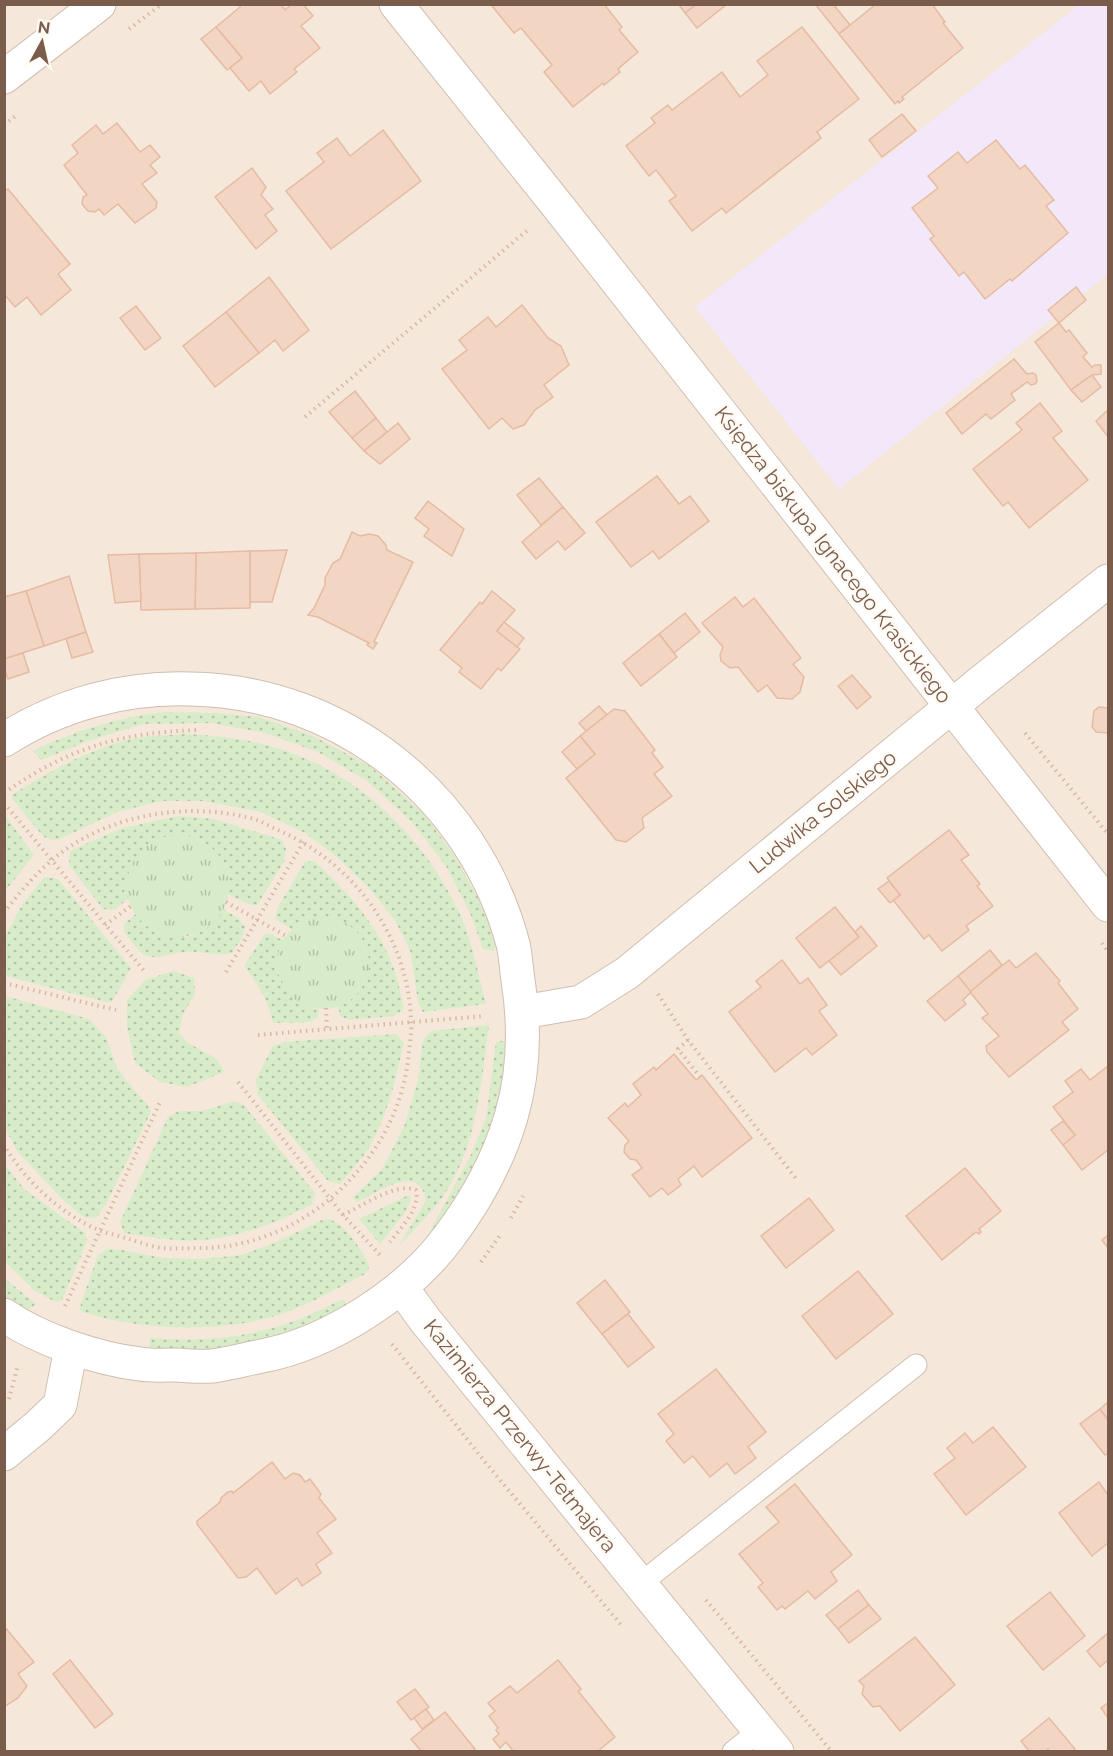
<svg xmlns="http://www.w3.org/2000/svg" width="1113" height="1756" font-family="Raleway,sans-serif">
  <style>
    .residential { fill: #f5e8da }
    .education { fill: #f3e8fa }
    .grass { fill: url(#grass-dots) }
    .park { fill: url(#park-tufts) }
    .building { fill: #f3d5c3; stroke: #e6bba3; stroke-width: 1.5 }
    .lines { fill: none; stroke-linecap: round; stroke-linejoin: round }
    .lane-casing { stroke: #d1beb0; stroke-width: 23 }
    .street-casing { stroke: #d1beb0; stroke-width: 35 }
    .path { stroke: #d9b8a5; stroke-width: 4; stroke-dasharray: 1.5 4.5; stroke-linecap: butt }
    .lane { stroke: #fff; stroke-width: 21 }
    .street { stroke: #fff; stroke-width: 33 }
    .labels { text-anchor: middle; stroke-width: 5; stroke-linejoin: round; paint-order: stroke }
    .street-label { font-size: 21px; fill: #7a5c4d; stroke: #fffaf3 }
  </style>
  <defs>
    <pattern id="grass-dots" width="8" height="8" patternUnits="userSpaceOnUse" patternTransform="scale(1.5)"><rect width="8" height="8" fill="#d8ecc9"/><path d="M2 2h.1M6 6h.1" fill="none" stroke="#b4c2a5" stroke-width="1.8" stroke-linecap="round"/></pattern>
    <pattern id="park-tufts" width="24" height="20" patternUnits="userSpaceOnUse" patternTransform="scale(1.5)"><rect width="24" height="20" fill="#d8ecc9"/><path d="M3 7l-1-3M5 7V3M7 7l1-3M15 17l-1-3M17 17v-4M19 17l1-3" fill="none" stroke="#b4c2a5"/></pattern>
  </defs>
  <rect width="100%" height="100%" fill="#fdf6ec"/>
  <rect class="residential" x="5" y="5" width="1103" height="1746"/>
  <path class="education" d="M1079,5h29v269l-269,215 -144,-182z"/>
  <g class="grass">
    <path d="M163,712l53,1 42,4 51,17 61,32 54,48 30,41 32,57 11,34 -4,5 -10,-2 -13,-36 -24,-47 -36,-46 -43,-39 -49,-29 -53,-19 -53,-10 -69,1 -52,16 -50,20 -8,-9c42,-21 84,-33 130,-39z"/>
    <path d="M189,734c26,2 51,4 77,11 84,21 154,86 191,163 15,30 21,65 29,96l-63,8 -5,-10 -7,-49 -15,-31 -26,-33 -33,-32 -32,-24 -44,-21 -57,-11h-43l-44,11 -61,29 -12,-4 -32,-38 1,-5c36,-22 83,-49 124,-56 17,-3 35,-3 52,-4z"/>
    <path d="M5,815l29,40 -29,36z"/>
    <path d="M179,816l35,3 68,21 4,9 -2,13 -27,43 -9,-1 -20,-10 1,-11 -102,4 2,11 -15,12 -11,-1 -34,-44 1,-14 52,-23z"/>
    <path d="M314,861c34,31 66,66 81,111 4,12 6,25 9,37l-10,7 -45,4 -9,-4 -2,-10 12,-5 -45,-80 -12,9 -18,-11 3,-12 27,-45z"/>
    <path d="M44,877l14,2 73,89 -19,34h-6l-101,-26v-40l17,-31z"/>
    <path d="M223,909l15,9 7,9 -2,9 -11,17c-16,4 -31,-3 -47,-1 -12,0 -26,8 -38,4 -9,-3 -16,-17 -23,-24l1,-9 11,-9 3,5c9,4 32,17 41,18 17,2 36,-14 43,-28z"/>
    <path d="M269,933l15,8 -4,8 34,60h5l-1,8 -7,5 -38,1c-5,-23 -15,-39 -29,-57l20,-31z"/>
    <path d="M173,971l21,7 1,16 -12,20 -4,19 9,10 29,16 7,13 -37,15 -27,-5 -25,-19 -8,-36v-27l18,-20z"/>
    <path d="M5,996l84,23 17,18 11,31 18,23 12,12 4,9 -45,92 -10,14 -12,-1 -20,-16 -47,-50 -12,-23z"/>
    <path d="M489,1025c-8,58 -12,124 -47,173 -13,18 -30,33 -44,49l28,-46c-6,-39 -45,-10 -67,0l-3,1 -3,-5 29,-28 22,-42 14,-47 5,-40 8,-9z"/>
    <path d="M396,1034l8,9c-8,35 -16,71 -34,103 -8,13 -20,26 -30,38l-12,-3 -70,-86 -2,-16 17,-33 11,-4z"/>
    <path d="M503,1041l7,2 -23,124 -55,70 -2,-6 40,-74 16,-39 10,-76z"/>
    <path d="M233,1101l10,3 72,89 -3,11c-33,18 -71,33 -110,36 -26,2 -52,-3 -78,-7l-4,-11 48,-105 11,-6h23z"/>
    <path d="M5,1165l20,25 60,43 2,9 -25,58 -6,2 -21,-11 -30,-29z"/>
    <path d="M409,1195l2,4 -6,14 -25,31 -21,-25z"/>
    <path d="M322,1220c3,0 6,-1 9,0 12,3 37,36 38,48l-4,6c-31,16 -63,35 -97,44 -56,15 -133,12 -188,-7l1,-8 17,-48 9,-6 15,1 40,8 39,1 41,-4 32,-12z"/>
    <path d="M4,1278l32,26 -10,8 -21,-16z"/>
    <path d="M343,1299l5,7c-47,26 -113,48 -167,45 -11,0 -22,-2 -32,-4l1,-9c48,4 101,0 147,-18 15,-6 31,-14 46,-21z"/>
  </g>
  <g class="park">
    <circle cx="178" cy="886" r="51"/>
    <circle cx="323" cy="963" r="46"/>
  </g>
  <g class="building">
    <path d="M240,4h41l4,6 7,-6h11l10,12 -12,10 19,22 -26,21 3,3 -27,22 -9,-13 -12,10 -19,-23 12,-10 -26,-31 24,-20z"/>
    <path d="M494,4h110l18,23 -3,3 19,22 -20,17 2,3 -16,13 -1,-2 -30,24 -29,-35 8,-7 -31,-37 -7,5 -22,-27z"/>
    <path d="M678,4h19l-12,9z"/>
    <path d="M697,4h29v1l-29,23 -12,-15z"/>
    <path d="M815,4h18l17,21 -11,9z"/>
    <path d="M876,4h56l13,18 -2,1 20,25 -61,49 2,2 -5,4 -1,-2 -3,3 -56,-70z"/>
    <path d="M216,27l26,31 -15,12 -26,-31z"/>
    <path d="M802,27l57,72 -42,33 4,6 -95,75 -4,-5 -30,23 -23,-30 7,-5 -20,-26 -7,6 -23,-30 29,-23 -4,-5 17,-13 4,5 50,-38 18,25 28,-22 -11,-14z"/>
    <path d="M902,114l14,17 -34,26 -13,-17z"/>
    <path d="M117,123l23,29 10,-7 10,12 -10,8 7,8 -15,11 15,18 -1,6 -21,15 -17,-19 -14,11 -5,-6 -4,3 -7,-1 -6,-7 1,-7 4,-2 -23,-30 14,-12 -6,-8 24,-20 7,9z"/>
    <path d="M383,130l38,51 -90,68 -45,-58 38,-29 -7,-9 20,-15 13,18z"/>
    <path d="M996,140l24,29 5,-4 29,35 -8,6 22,27 -56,48 -2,-2 -25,20 -21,-27 -5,4 -29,-37 4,-3 -22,-28 26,-20 -10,-12 30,-24 9,11z"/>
    <path d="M252,168l14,19 -5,8 12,14 -8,6 12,16 -21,18 -41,-52z"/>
    <path d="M8,189l62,75 -12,10 13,16 -30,25 -14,-18 -12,10 -11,-13v-102z"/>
    <path d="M269,277l40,53 -26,21 -8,-11 -16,13 -33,-41z"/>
    <path d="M1076,287l10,13 -27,23 -11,-13z"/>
    <path d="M522,305l26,33 13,8 8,19 -25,20 9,12 -18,13 -11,15 -11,4 -11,-11 -13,11 -47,-60 25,-19 -8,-10 29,-23 8,10z"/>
    <path d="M136,306l25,32 -16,12 -25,-32z"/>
    <path d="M226,312l33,41 -44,34 -32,-41z"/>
    <path d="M1059,323l7,9 3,-2 18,23 -4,4 9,10 3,-2h6v9l-9,1 -21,15 -36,-48z"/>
    <path d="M1014,359l13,15 6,-1 3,2 1,6 -2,3 -4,1 -4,-3 -16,12 4,6 -24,19 -5,-5 -24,20 -16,-21z"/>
    <path d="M1092,375l9,12 -19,15 -11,-12z"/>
    <path d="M355,391l21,27 -24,20 -23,-26z"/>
    <path d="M1040,403l22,28 -9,7 35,42 -59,48 -21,-26 -5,4 -30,-37 49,-39 -6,-7z"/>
    <path d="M1108,410v27l-12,-16z"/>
    <path d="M376,418l11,14 -23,19 -12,-13z"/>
    <path d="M398,423l12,16 -30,25 -16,-13z"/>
    <path d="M657,476l22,28 11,-8 19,25 -50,38 -6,-8 -22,16 -35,-45z"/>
    <path d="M539,478l24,29 -22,18 -24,-30z"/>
    <path d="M428,501l36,28 -12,27 -28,-20 5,-7 -14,-11z"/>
    <path d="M563,507l22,26 -20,17 -7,-9 -22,18 -14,-17z"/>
    <path d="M352,532l8,4 9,-2 9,2 8,9 1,5 26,12 -39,80 3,1 -4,6 -6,-4 2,-2 -51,-26 -10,-2 6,-7 11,-23v-7l8,-15 7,-4z"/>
    <path d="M287,550l-15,52h-22v-51z"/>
    <path d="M250,551v57l-55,1 1,-56z"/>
    <path d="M196,553l-1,56 -54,1 -2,-56z"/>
    <path d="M139,554l2,47 -26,2 -7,-48z"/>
    <path d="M69,576l17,56 -42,14 -18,-55z"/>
    <path d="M26,591l18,55 -40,13v-62z"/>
    <path d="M492,591l23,19 -18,21 23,18 -19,22 -3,-3 -17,21 -22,-17 3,-4 -22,-18 40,-48 2,2z"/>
    <path d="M735,597l8,10 11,-9 47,60 -8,6 11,13 -4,15 -8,7 -15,-1 -10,-13 -9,7 -20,-25 -8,1 -9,-7 -1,-6 3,-8 -21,-24z"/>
    <path d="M685,613l15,19 -26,21 -15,-19z"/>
    <path d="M504,622l20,16 -7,9 -20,-16z"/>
    <path d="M86,632l7,20 -21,6 -6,-19z"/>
    <path d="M659,634l18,23 -36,29 -18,-23z"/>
    <path d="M23,653l6,19 -21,7 -4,-11v-9z"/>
    <path d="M852,675l19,22 -14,12 -19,-23z"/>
    <path d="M599,706l8,9 -21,16 -7,-8z"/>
    <path d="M1099,707l9,1v25l-12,-1 -4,-5 2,-16z"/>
    <path d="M614,709l11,2 30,39 -3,3 11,14 -9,7 18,22 -30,22 2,10 -18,14 -10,-2 -50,-62 29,-24 -15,-18z"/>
    <path d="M580,736l15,18 -18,15 -15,-17z"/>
    <path d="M949,830l20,25 -8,5 19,24 -3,2 16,20 -27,20 3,4 -27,21 -13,-16 -5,4 -31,-39 7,-5 -13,-17z"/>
    <path d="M889,881l11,14 -10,8 -12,-14z"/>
    <path d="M835,907l24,30 -39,31 -24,-30z"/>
    <path d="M861,926l16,20 -36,29 -12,-14 30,-24 -4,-5z"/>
    <path d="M990,950l12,15 -32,27 -12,-16z"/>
    <path d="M1036,953l24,28 -2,2 20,26 -16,13 7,8 -60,47 -22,-25 -1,-6 13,-10 -17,-18 6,-4 -18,-22 39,-32 7,8z"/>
    <path d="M782,960l18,24 8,-6 19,27 -8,6 18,24 -25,20 -6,-7 -31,24 -46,-60 32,-25 -5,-6z"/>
    <path d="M958,976l13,16 -8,8 3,4 -21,17 -18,-20z"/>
    <path d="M674,1054l22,26 6,-5 50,63 -50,39 -8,-11 -16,13 3,6 -13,10 -6,-7 -12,9 -18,-22 10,-7 -6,-8 -6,-1 -6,-7 1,-7 4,-4 -21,-23 17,-15 3,4 13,-12 -8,-11 21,-17 2,3z"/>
    <path d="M1108,1066v84l-26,20 -19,-25 12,-10 -22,-28 20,-15 -8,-11 16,-12 9,11z"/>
    <path d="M1063,1121l12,14 -12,10 -12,-15z"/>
    <path d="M965,1168l36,43 -22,18 2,3 -2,2 -3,-2 -34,28 -36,-44z"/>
    <path d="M809,1198l25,32 -48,38 -25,-32z"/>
    <path d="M1108,1235v13l-6,-8z"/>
    <path d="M858,1271l35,43 -57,45 -34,-43z"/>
    <path d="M605,1280l25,32 -28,22 -25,-31z"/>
    <path d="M628,1314l26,33 -26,20 -26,-33z"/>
    <path d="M716,1369l50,63 -18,15 8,11 -21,16 -8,-11 -17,14 -17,-21 -9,7 -18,-22 8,-7 -16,-20z"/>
    <path d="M1108,1402v18l-8,-11z"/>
    <path d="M1100,1409l8,11v33l-3,2 -25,-31z"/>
    <path d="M993,1427l33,40 -60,48 -32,-41 21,-16 -8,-10 18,-15 8,10z"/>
    <path d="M272,1462l13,17 8,-6 7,2 5,7 5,-3 11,15 -2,4 17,21 -19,14 15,20 -16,11 5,9 -19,13 -5,-8 -21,16 -19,-26 -11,9 -8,1 -41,-54v-3l23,-19 1,-4 7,-6 4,-1 1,2z"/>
    <path d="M1099,1482l9,13v48l-16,13 -33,-43z"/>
    <path d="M795,1484l57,71 -21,17 6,9 -22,18 -7,-8 -23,18 -3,-3 -5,4 -19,-23 5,-4 -24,-29 40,-32 -13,-15z"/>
    <path d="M858,1590l11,15 -31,24 -12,-14z"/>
    <path d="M1050,1592l35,44 -42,34 -36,-44z"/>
    <path d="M869,1605l12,14 -32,24 -11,-14z"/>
    <path d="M4,1626l30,36 -16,12 9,12 -9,12 -14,9z"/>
    <path d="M1108,1633v27l-8,7 -13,-16z"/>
    <path d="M915,1637l40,48 -55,46 -20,-25 -7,1 -11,-13 2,-8 -5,-5z"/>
    <path d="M70,1660l43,54 -18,14 -42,-54z"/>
    <path d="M558,1660l23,29 -3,2 37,46 -18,15h-83l-8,-10 -6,6 -7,-9 6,-5 -3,-4 2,-2 -9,-12 6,-5 -7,-8 22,-17 7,7z"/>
    <path d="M415,1689l14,18 -18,13 -14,-18z"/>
    <path d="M1108,1703v15l-7,-10z"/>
    <path d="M426,1709l8,11 -12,9 -8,-11z"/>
    <path d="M445,1712l30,37 -3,3h-50l-11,-13z"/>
    <path d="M1049,1718l26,31 -2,3h-23l-2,-3 -3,3h-15l-9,-11z"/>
  </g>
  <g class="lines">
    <g class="lane-casing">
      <g id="lane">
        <path d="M640,1584l276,-219"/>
        <path d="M733,1752l27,-22"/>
      </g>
    </g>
    <g class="street-casing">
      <g id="street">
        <path d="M396,4l161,201 551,700"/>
        <path d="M4,77l95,-73"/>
        <path d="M4,740c56,-36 121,-53 186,-51 152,2 284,108 323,255 3,12 3,24 5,36 7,45 6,93 -7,137 -13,44 -35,84 -63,121 -41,55 -118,105 -186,118 -16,3 -33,8 -50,10 -11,1 -24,0 -36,-1 -12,0 -24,1 -36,-1 -42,-5 -100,-24 -136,-49"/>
        <path d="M523,1012l58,-10 46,-29 354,-291 127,-101"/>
        <path d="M401,1287l24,33 352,432"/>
        <path d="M4,1454l34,-28 22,-21 11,-57"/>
      </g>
    </g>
    <g class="path">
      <path d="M129,29l33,-25"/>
      <path d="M4,125l14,-11"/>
      <path d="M305,417l224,-188"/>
      <path d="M1025,733l83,101"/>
      <path d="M4,793c65,-45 114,-60 193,-63"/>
      <path d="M4,803l141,169"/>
      <path d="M226,902l60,34"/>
      <path d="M4,913c25,-34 55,-65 94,-82 48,-21 105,-26 156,-12 9,3 17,8 26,12 75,33 129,107 131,191 1,9 -1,19 -2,29 -4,50 -26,95 -61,131 -37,39 -92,66 -146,66 -14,0 -27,1 -40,0 -11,-1 -23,-6 -33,-9 -9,-3 -19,-5 -28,-8 -39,-16 -75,-49 -97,-86"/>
      <path d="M105,925l26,-19"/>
      <path d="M1102,943l6,9"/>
      <path d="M226,972l78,-131"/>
      <path d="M4,983l112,27"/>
      <path d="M658,994l30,46 110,141"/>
      <path d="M326,1008l1,21"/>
      <path d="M258,1035l226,-19"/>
      <path d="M688,1040l-10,9 22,28"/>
      <path d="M238,1082l105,133 37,40"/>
      <path d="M343,1215c19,-9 53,-33 73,-25 4,20 -15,37 -26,52"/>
      <path d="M511,1218l12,-22"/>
      <path d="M481,1262l20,-28"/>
      <path d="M65,1306l96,-206"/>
      <path d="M392,1344l93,118 137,164"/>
      <path d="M9,1399l9,-34"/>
      <path d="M706,1600l126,152"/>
    </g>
    <use href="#lane" class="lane"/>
    <use href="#street" class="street"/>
  </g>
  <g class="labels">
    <g class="street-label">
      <text transform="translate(833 555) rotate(52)" y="7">Księdza biskupa Ignacego Krasickiego</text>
      <text transform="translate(823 812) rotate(-39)" y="7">Ludwika Solskiego</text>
      <text transform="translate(520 1436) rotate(51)" y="7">Kazimierza Przerwy-Tetmajera</text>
    </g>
  </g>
  <rect width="1113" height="1756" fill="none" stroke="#7a5c4d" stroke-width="12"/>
  <g transform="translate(42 42) rotate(8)" stroke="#fffaf3" stroke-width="4.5" paint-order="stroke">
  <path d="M0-4.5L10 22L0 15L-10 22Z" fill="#7a5c4d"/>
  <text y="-9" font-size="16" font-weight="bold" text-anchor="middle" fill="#7a5c4d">N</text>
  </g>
</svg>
